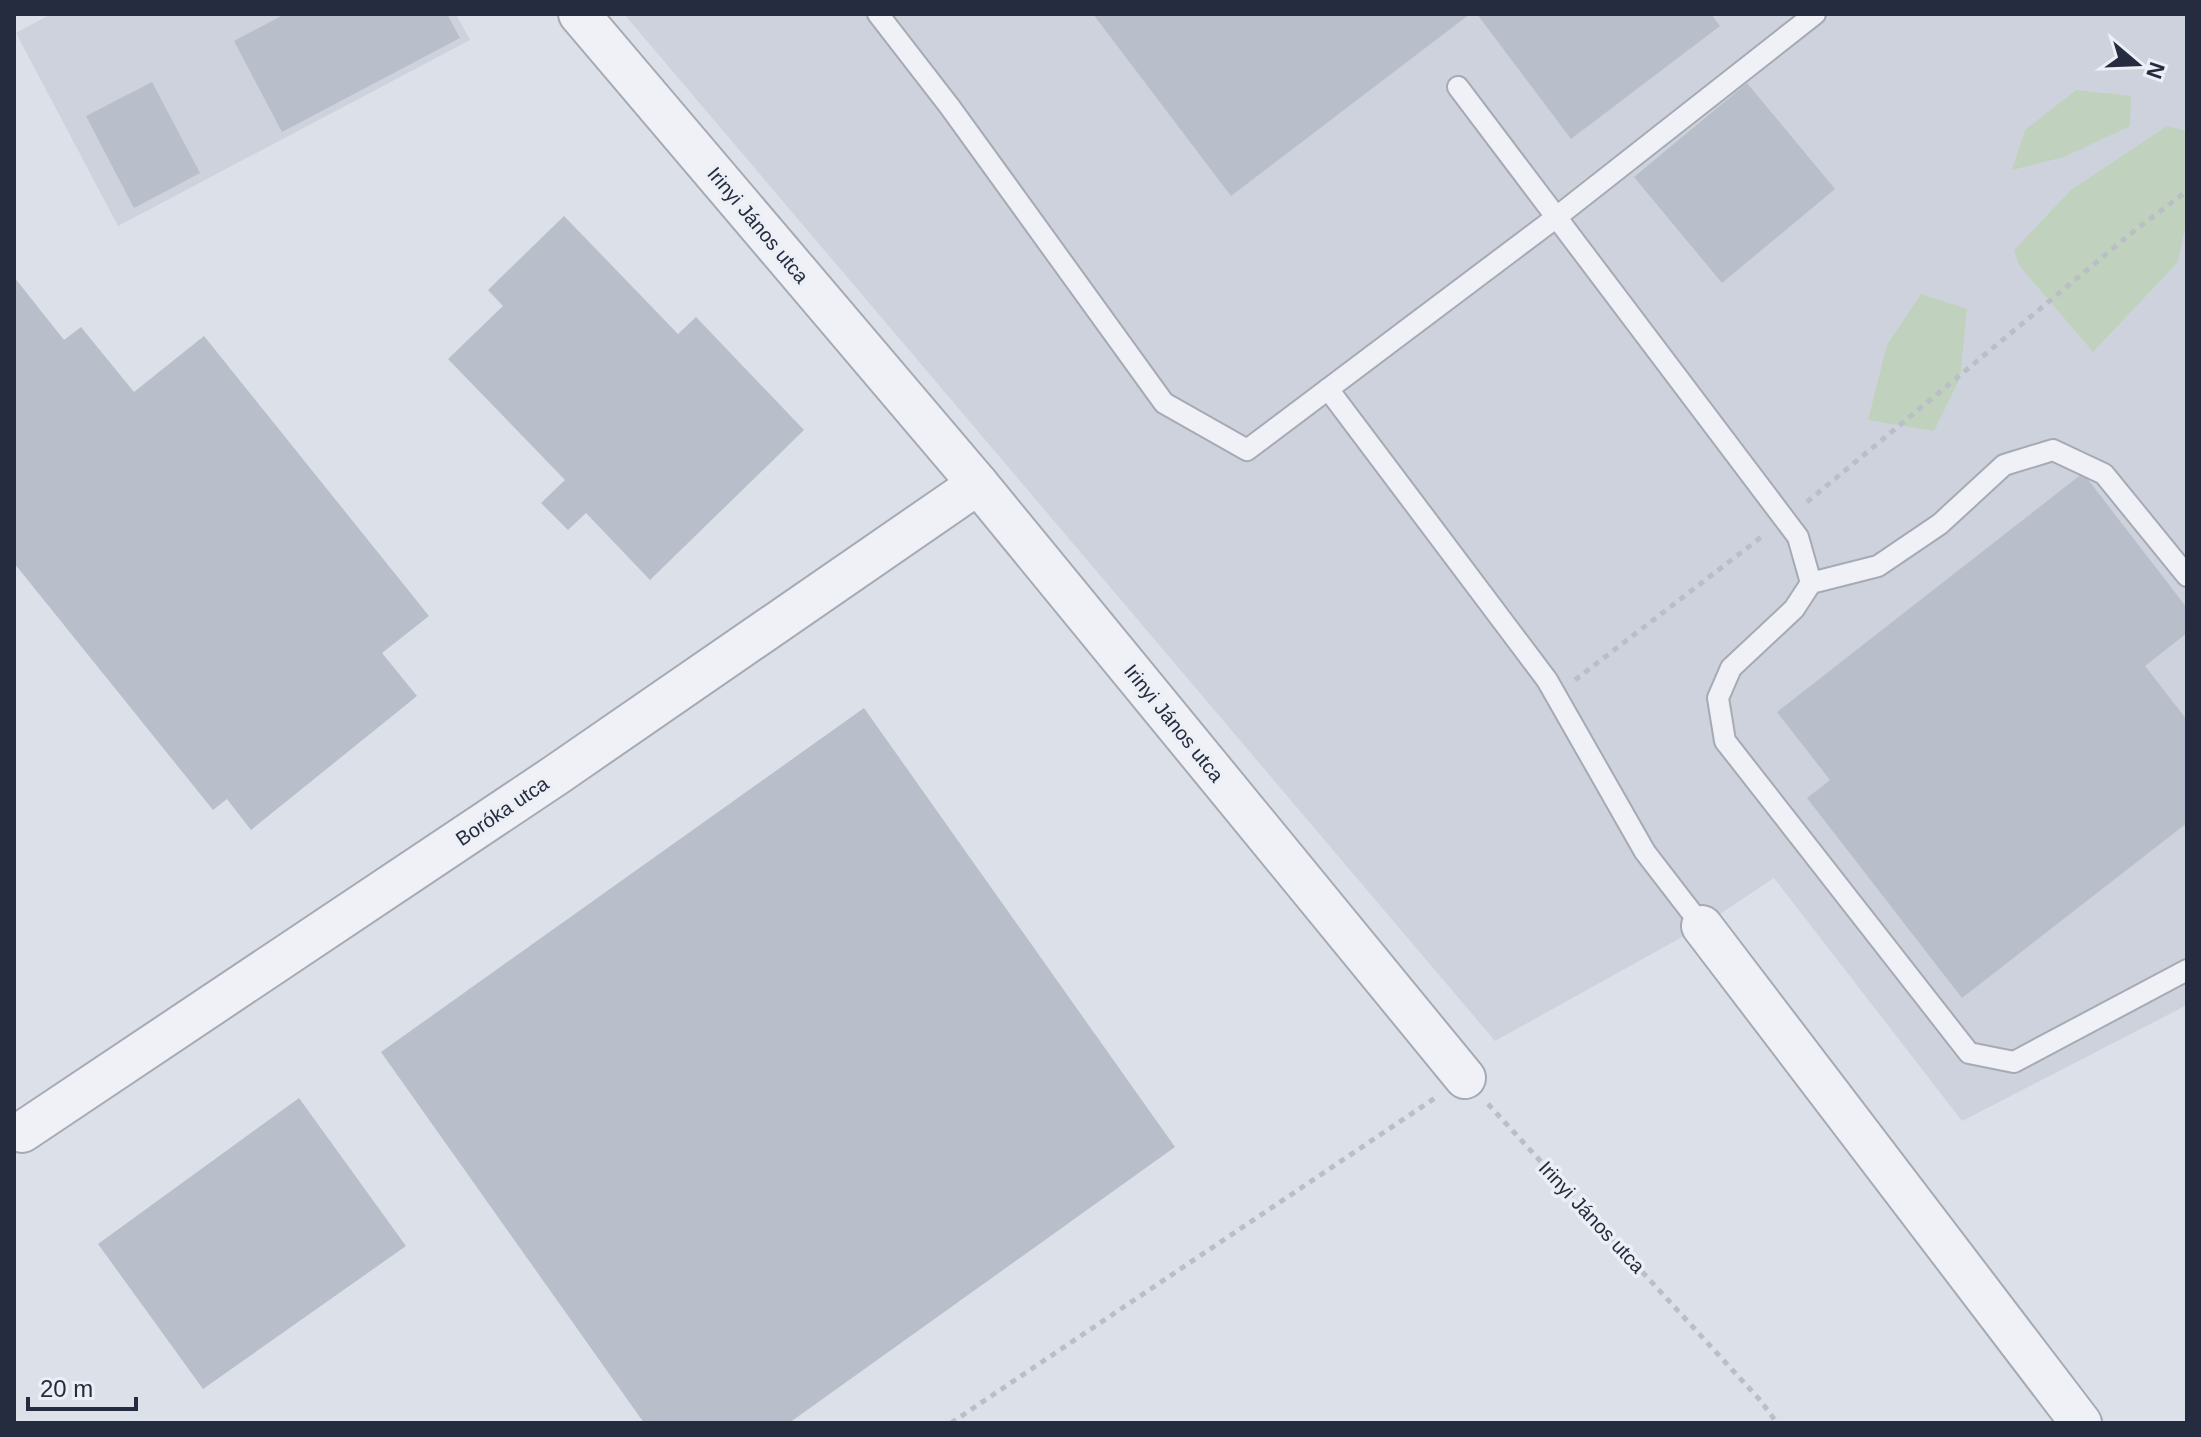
<svg xmlns="http://www.w3.org/2000/svg" width="2201" height="1437" font-family="Helvetica,sans-serif">
  <style>
    .built { fill: #ced2dd }
    .green { fill: #c0d2bd }
    .building { fill: #b9becb }
    .lines { fill: none; stroke-linecap: round; stroke-linejoin: round }
    .service-casing { stroke: #a5aab5; stroke-width: 24 }
    .minor-casing { stroke: #a5aab5; stroke-width: 44 }
    .path { stroke: #babec6; stroke-width: 5; stroke-dasharray: 6 6; stroke-linecap: butt }
    .service { stroke: #eff1f6; stroke-width: 20 }
    .minor { stroke: #eff1f6; stroke-width: 40 }
    .labels { text-anchor: middle; stroke-width: 7; stroke-linejoin: round; paint-order: stroke }
    .street-label { font-size: 20px; fill: #252c3f; stroke: #eceff5 }
  </style>
  <rect width="100%" height="100%" fill="#dce0e8"/>
  <g class="built">
    <path d="M51,14h405l14,26 -352,186 -102,-193z"/>
    <path d="M624,14h1563v991l-225,116 -188,-243 -72,48 -207,115z"/>
  </g>
  <g class="green">
    <path d="M2076,90l55,6 -1,30 -66,31 -52,13 13,-40z"/>
    <path d="M2167,126l20,5v87l-9,44 -85,90 -74,-87 -5,-15 57,-60z"/>
    <path d="M1921,294l46,15 -7,69 -26,53 -66,-11 19,-75z"/>
  </g>
  <g class="building">
    <path d="M285,14h162l13,24 -178,94 -48,-91z"/>
    <path d="M1093,14h377l-239,182z"/>
    <path d="M1477,14h234l9,12 -149,113z"/>
    <path d="M152,82l48,91 -66,35 -48,-92z"/>
    <path d="M1747,83l88,106 -113,94 -88,-106z"/>
    <path d="M564,216l114,118 18,-17 108,113 -154,150 -64,-67 -18,17 -27,-27 24,-23 -117,-121 55,-53 -15,-16z"/>
    <path d="M14,277l50,63 17,-13 53,65 70,-56 225,280 -47,37 35,43 -166,134 -24,-31 -14,11 -199,-247z"/>
    <path d="M2083,473l104,135v25l-42,33 42,54v103l-225,175 -155,-200 23,-18 -53,-68z"/>
    <path d="M864,708l311,439 -386,276h-145l-263,-371z"/>
    <path d="M299,1098l107,148 -203,143 -105,-145z"/>
  </g>
  <g class="lines">
    <g class="service-casing">
      <g id="service">
        <path d="M878,14l72,93 214,296 83,47 307,-231 261,-205"/>
        <path d="M1458,87l340,450 13,46"/>
        <path d="M1328,389l219,291 98,172 57,74"/>
        <path d="M2187,576l-83,-102 -51,-24 -49,15 -64,59 -62,42 -67,17 -17,26 -63,59 -13,30 7,43 244,312 45,9 173,-92"/>
      </g>
    </g>
    <g class="minor-casing">
      <g id="minor">
        <path d="M579,14l399,470 487,594"/>
        <path d="M1702,926l379,497"/>
        <path d="M22,1132l534,-357 422,-291"/>
      </g>
    </g>
    <g class="path">
      <path d="M1807,502l327,-271 53,-40"/>
      <path d="M1575,680l189,-145"/>
      <path d="M1488,1104l272,296 17,23"/>
      <path d="M951,1423l484,-325"/>
    </g>
    <use href="#service" class="service"/>
    <use href="#minor" class="minor"/>
  </g>
  <g class="labels">
    <g class="street-label">
      <text transform="translate(758 225) rotate(50)" y="7">Irinyi János utca</text>
      <text transform="translate(1174 723) rotate(51)" y="7">Irinyi János utca</text>
      <text transform="translate(502 811) rotate(-34)" y="7">Boróka utca</text>
      <text transform="translate(1592 1217) rotate(47)" y="7">Irinyi János utca</text>
    </g>
  </g>
  <rect width="2201" height="1437" fill="none" stroke="#252c3f" stroke-width="32"/>
  <g transform="translate(2137 64) rotate(109)" stroke="#eceff5" stroke-width="6" paint-order="stroke">
  <path d="M0-6L14 30L0 20L-14 30Z" fill="#252c3f"/>
  <text y="-12" font-size="22" font-weight="bold" text-anchor="middle" fill="#252c3f">N</text>
  </g>
  <path d="M28 1397v12h108v-12" fill="none" stroke="#252c3f" stroke-width="4"/>
  <text x="40" y="1397" font-size="24" fill="#252c3f" stroke="#eceff5" stroke-width="6" paint-order="stroke">20 m</text>
</svg>
